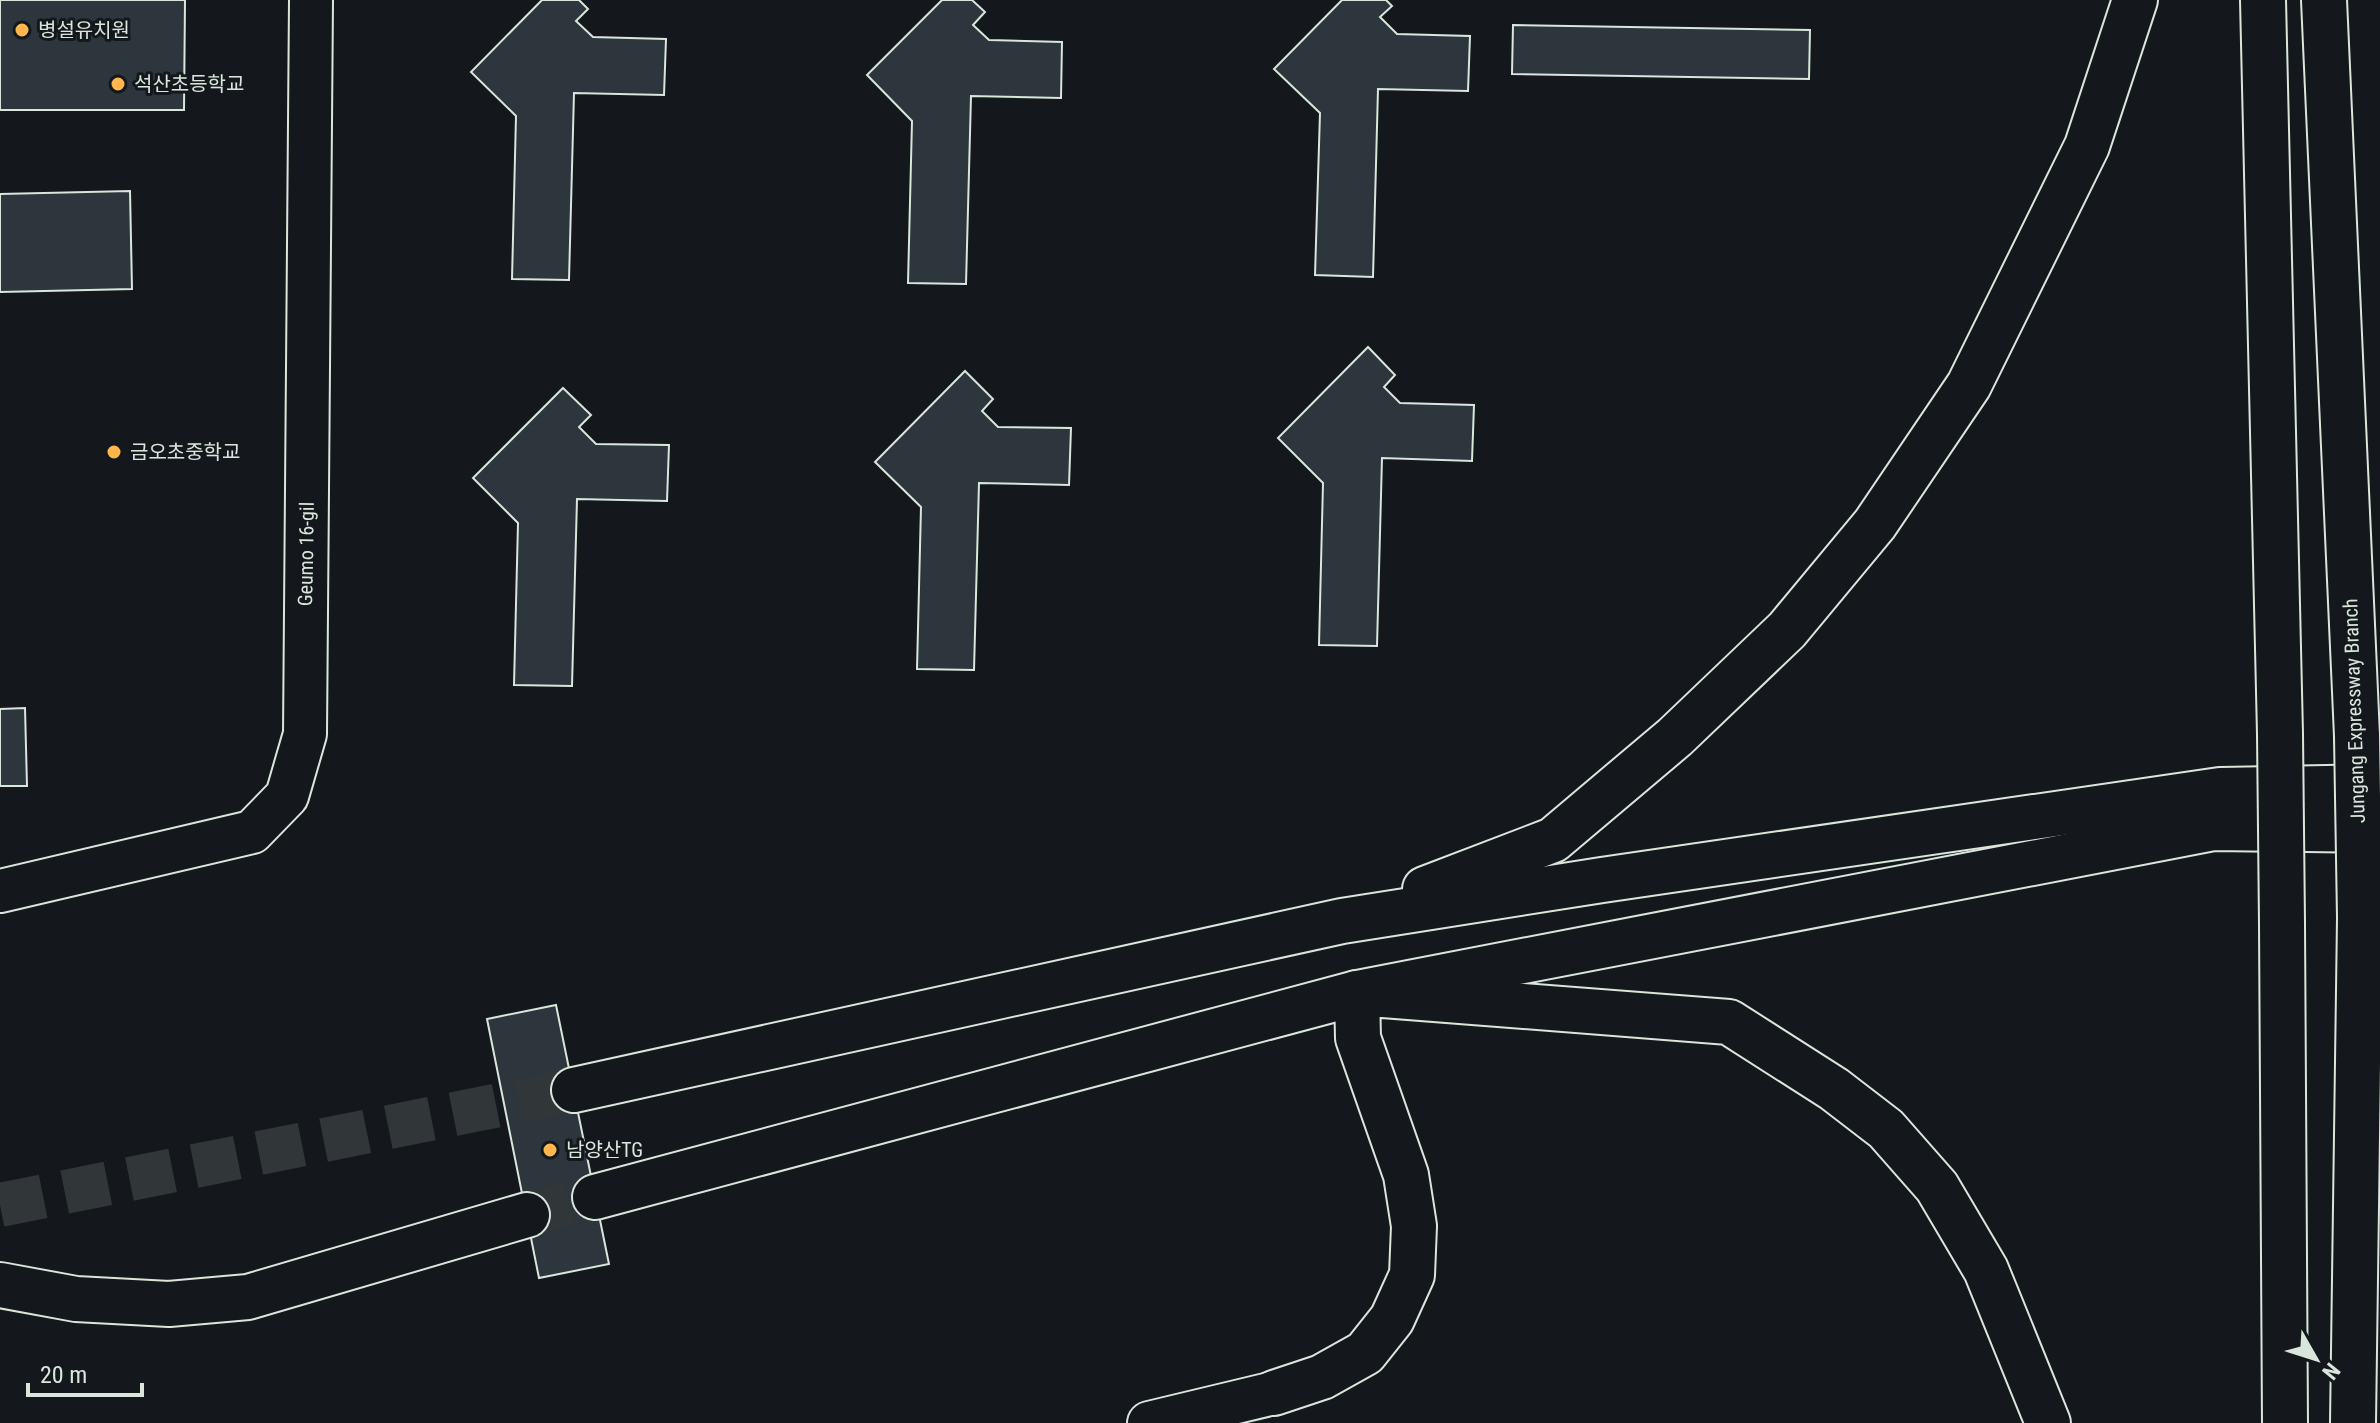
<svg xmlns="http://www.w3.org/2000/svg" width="2380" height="1423" font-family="'Roboto Condensed','Noto Sans KR',sans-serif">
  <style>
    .building { fill: #2c363c; stroke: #d8e6dc; stroke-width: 2 }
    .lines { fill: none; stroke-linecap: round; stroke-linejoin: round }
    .highway-tunnel { stroke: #313739; stroke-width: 44; stroke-dasharray: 44 22; stroke-linecap: butt }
    .minor-casing { stroke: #d8e6dc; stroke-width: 46 }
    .highway-casing { stroke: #d8e6dc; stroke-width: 48 }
    .minor { stroke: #14181c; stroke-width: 42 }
    .highway { stroke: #14181c; stroke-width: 44 }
    .highway-bridge-casing { stroke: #d8e6dc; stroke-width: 48; stroke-linecap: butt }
    .highway-bridge { stroke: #14181c; stroke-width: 44 }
    .poi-dot { fill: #ffb74d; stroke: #14181c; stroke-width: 3 }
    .labels { text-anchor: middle; stroke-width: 6; stroke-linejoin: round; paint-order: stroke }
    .poi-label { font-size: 20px; fill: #d8e6dc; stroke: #14181c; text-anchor: start }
    .street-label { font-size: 20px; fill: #d8e6dc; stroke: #14181c }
  </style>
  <rect width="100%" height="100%" fill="#14181c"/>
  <g class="building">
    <path d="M0,0h185l-1,110h-184z"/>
    <path d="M542,0h37l9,9 -12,12 17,16 73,2 -2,56 -90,-2 -5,187 -57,-1 4,-163 -45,-44z"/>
    <path d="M942,0h30l13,12 -12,13 16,15 73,2 -1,56 -90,-2 -5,188 -58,-1 4,-162 -45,-46z"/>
    <path d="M1342,0h44l6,6 -12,11 17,17 73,2 -2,55 -90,-2 -5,188 -58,-2 5,-162 -46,-44z"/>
    <path d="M1513,25l297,5 -1,49 -297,-5z"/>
    <path d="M130,191l2,98 -132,3v-98z"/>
    <path d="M1368,347l27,28 -11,12 16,16 74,2 -2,56 -90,-3 -5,188 -58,-1 4,-162 -45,-45z"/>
    <path d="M965,371l28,28 -11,12 16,16 73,1 -2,57 -90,-2 -5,187 -57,-1 4,-162 -46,-45z"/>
    <path d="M563,388l28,27 -12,12 17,17 73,1 -2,56 -90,-2 -5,187 -58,-1 4,-162 -45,-45z"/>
    <path d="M25,708l2,78h-27v-77z"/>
    <path d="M556,1005l53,259 -70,14 -52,-259z"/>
  </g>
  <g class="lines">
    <g class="highway-tunnel">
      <path d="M0,1205l574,-115"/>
      <path d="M527,1215l68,-18"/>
    </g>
    <g class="minor-casing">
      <g id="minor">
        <path d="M0,891l252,-59 35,-36 18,-62 6,-734"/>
        <path d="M1149,1423l125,-30"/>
      </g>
    </g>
    <g class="highway-casing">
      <g id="highway">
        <path d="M2263,0l17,734"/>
        <path d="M2324,0l33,736"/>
        <path d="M1425,889l128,-49 122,-103 112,-107 88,-106 94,-139 118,-239 48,-146"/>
        <path d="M2282,924l3,499"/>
        <path d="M574,1090l768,-169 260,-41 618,-90 160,-3"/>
        <path d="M595,1197l762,-204 857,-165 166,2"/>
        <path d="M0,1285l76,14 93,5 79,-7 279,-82"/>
        <path d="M1274,1393l48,-16 43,-24 27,-34 20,-44 2,-49 -8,-51 -48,-137 -1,-45 372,29 105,67 52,40 51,58 49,83 62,153"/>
        <path d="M2353,1423l7,-505"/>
      </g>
    </g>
    <use href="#minor" class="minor"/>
    <use href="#highway" class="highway"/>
    <g class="highway-bridge-casing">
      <g id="highway-bridge">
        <path d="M2280,734l2,190"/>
        <path d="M2357,736l3,182"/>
      </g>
    </g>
    <use href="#highway-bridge" class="highway-bridge"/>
  </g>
  <g class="poi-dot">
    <circle cx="22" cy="30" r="8"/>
    <circle cx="118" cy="84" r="8"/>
    <circle cx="114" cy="452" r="8"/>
    <circle cx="550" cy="1150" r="8"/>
  </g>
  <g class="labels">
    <g class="poi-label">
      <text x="38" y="37">병설유치원</text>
      <text x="134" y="91">석산초등학교</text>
      <text x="130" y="459">금오초중학교</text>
      <text x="566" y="1157">남양산TG</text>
    </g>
    <g class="street-label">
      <text transform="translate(306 554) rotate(-89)" y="7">Geumo 16-gil</text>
      <text transform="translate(2354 711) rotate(-92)" y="7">Jungang Expressway Branch</text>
    </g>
  </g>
  <g transform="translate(2316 1359) rotate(129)" stroke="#14181c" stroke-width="6" paint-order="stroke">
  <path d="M0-6L14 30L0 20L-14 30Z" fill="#d8e6dc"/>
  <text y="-12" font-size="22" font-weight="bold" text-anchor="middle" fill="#d8e6dc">N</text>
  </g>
  <path d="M28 1383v12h114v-12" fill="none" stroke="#d8e6dc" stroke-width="4"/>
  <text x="40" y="1383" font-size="24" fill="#d8e6dc" stroke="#14181c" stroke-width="6" paint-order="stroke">20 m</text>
</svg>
